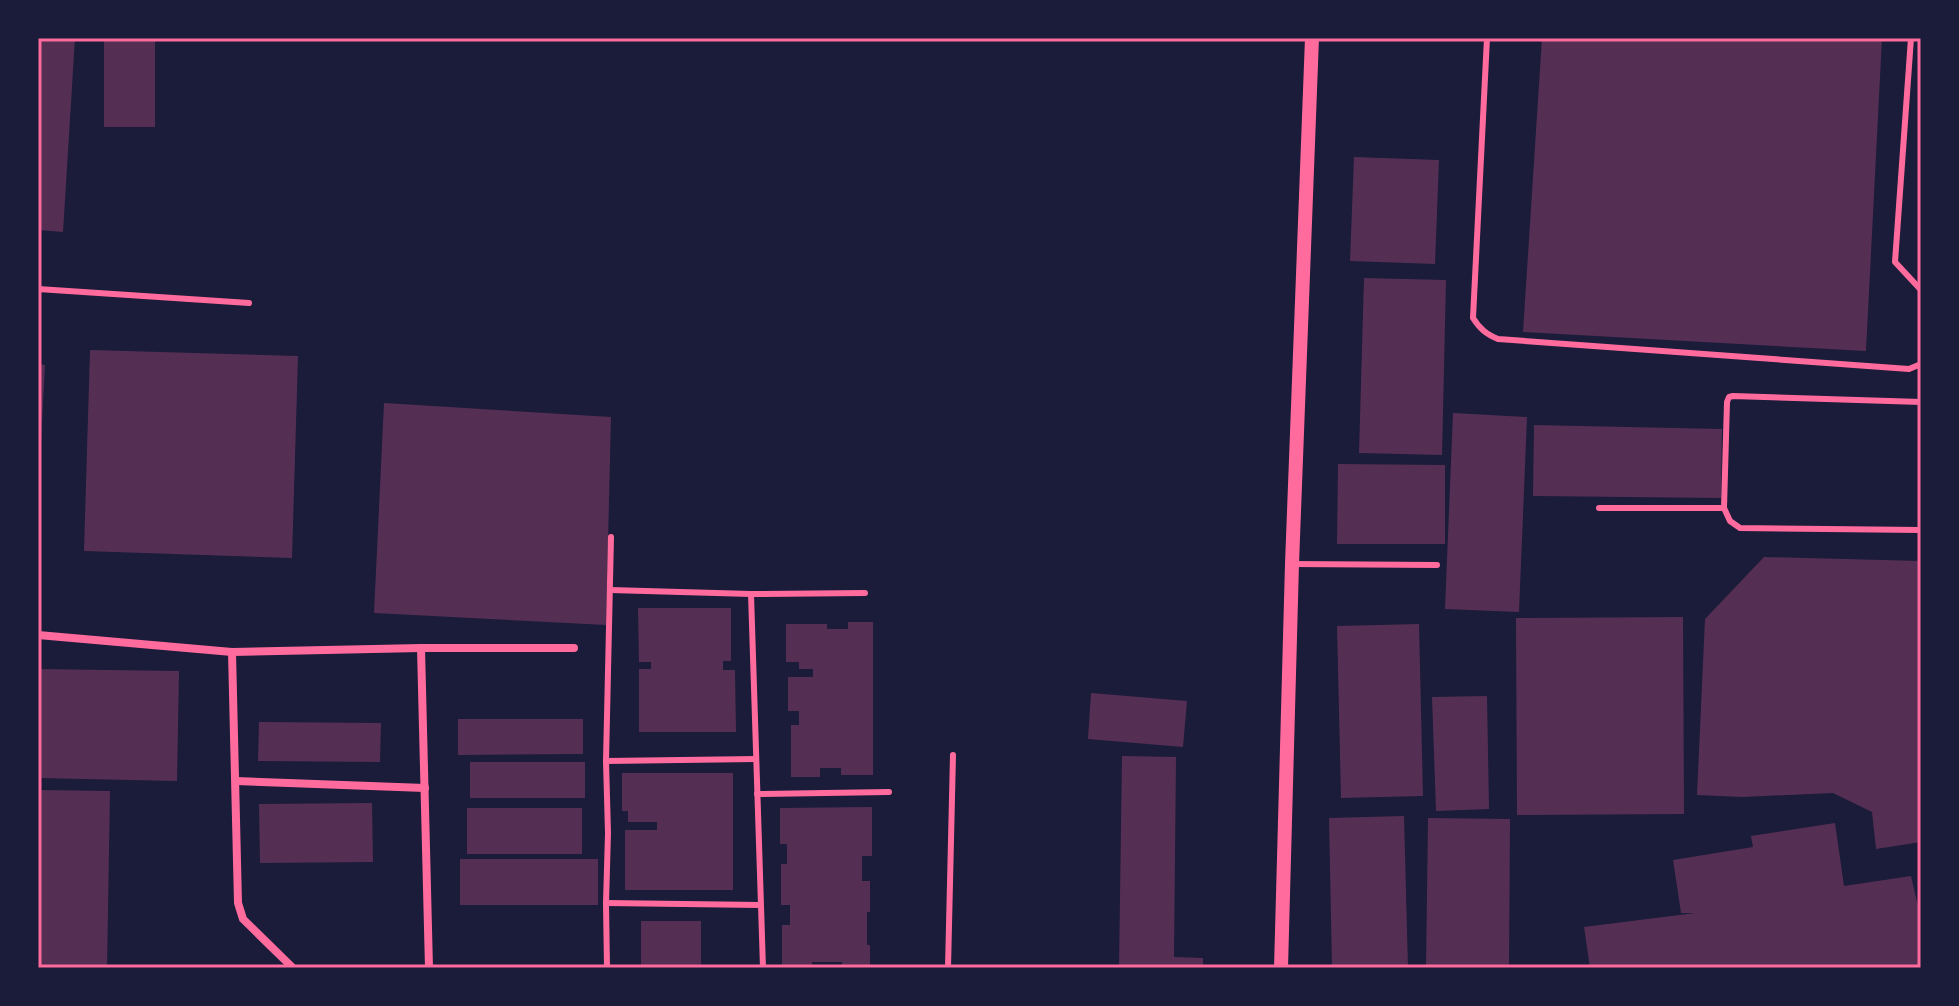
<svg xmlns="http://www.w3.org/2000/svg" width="1959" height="1006" font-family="'Public Sans',sans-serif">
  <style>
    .building { fill: #542f53 }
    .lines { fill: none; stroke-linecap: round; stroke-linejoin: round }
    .service { stroke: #ff6b9d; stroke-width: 6 }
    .minor { stroke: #ff6b9d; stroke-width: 8 }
    .tertiary { stroke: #ff6b9d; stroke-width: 14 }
    .neatline { fill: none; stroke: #ff6b9d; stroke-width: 3 }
  </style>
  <rect width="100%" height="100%" fill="#1b1b3a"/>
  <g class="building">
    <path d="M38,38h37l-12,194 -25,-2z"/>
    <rect x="104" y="38" width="51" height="89"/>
    <path d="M1542,38h340l-16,313 -343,-19z"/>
    <path d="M1354,157l85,3 -4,104 -85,-3z"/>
    <path d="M1364,278l82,2 -4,175 -83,-2z"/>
    <path d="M90,350l208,6 -6,202 -208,-7z"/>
    <path d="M38,364l7,1 -5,97h-2z"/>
    <path d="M384,403l227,14 -5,208 -232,-12z"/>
    <path d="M1453,413l74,4 -8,195 -74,-3z"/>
    <path d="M1534,425l188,4 -1,69 -188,-2z"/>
    <path d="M1338,464l107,1v79h-108z"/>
    <path d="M1764,557l157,4v281l-45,7 -4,-37 -39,-19 -91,4 -45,-2 8,-176z"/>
    <path d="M638,608h93v53h-8v9h12l1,62h-97v-63h12v-7h-12z"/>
    <path d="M1683,617l1,197 -167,1 -1,-197z"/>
    <path d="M848,622h25v153h-32v-7h-21v9h-29v-52h8v-14h-11v-34h25v-8h-14v-7h-13v-38h41v5h21z"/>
    <path d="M1419,624l4,172 -82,2 -4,-172z"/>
    <path d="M38,669l141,2 -2,110 -139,-3z"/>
    <path d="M1091,693l96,8 -4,46 -95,-8z"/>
    <path d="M1487,696l2,113 -53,2 -4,-114z"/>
    <path d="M458,719h125v35l-125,1z"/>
    <path d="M259,722l122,1 -1,39 -122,-1z"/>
    <path d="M1122,756l54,1 -2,200 29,1v10h-84z"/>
    <rect x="470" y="762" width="115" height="36"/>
    <path d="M622,773h111v117h-108v-60h32v-8h-29v-11h-6z"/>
    <path d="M38,790l72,1 -3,177h-69z"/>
    <path d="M372,803l1,59 -113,1 -1,-59z"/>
    <path d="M872,807v49h-10v25h8v31h-3v33h3v23h-28v-6h-30v6h-30v-43h8v-20h-9v-41h6v-20h-7v-36z"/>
    <rect x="467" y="808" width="115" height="46"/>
    <path d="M1404,816l4,152h-76l-3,-150z"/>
    <path d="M1428,818l82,1 -1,149h-83z"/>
    <path d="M1835,823l9,63 67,-10 10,43v49h-331l-6,-41 111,-14h-14l-8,-53 80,-13 -2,-11z"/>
    <rect x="460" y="859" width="138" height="46"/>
    <rect x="641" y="921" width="60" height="47"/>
  </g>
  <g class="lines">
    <g class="service">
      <path d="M1487,38l-14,280c7,11 13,16 25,21l411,30 12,-5"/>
      <path d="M1911,38l-16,224 26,28"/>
      <path d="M38,289l211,14"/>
      <path d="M1921,402l-188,-6 -4,1 -2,5 -3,106 6,13 10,7 181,2"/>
      <path d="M1599,508h125"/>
      <path d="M1292,564l145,1"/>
      <path d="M610,590l141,4 114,-1"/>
      <path d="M751,594l12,374"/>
      <path d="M606,761l150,-2"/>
      <path d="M757,794l132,-2"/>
      <path d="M606,903l154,2"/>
      <path d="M607,968l-1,-65 2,-70 -2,-72 5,-224"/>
      <path d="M948,968l5,-213"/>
    </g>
    <g class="minor">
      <path d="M38,635l194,17 6,251 5,16 50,49"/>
      <path d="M232,652l189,-4"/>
      <path d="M236,781l189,7"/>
      <path d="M429,968l-8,-320h153"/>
    </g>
    <path class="tertiary" d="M1281,968l11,-404 20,-526"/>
  </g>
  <rect width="1959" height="1006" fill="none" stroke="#1b1b3a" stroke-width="80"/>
  <rect x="40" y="40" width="1879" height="926" class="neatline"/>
</svg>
